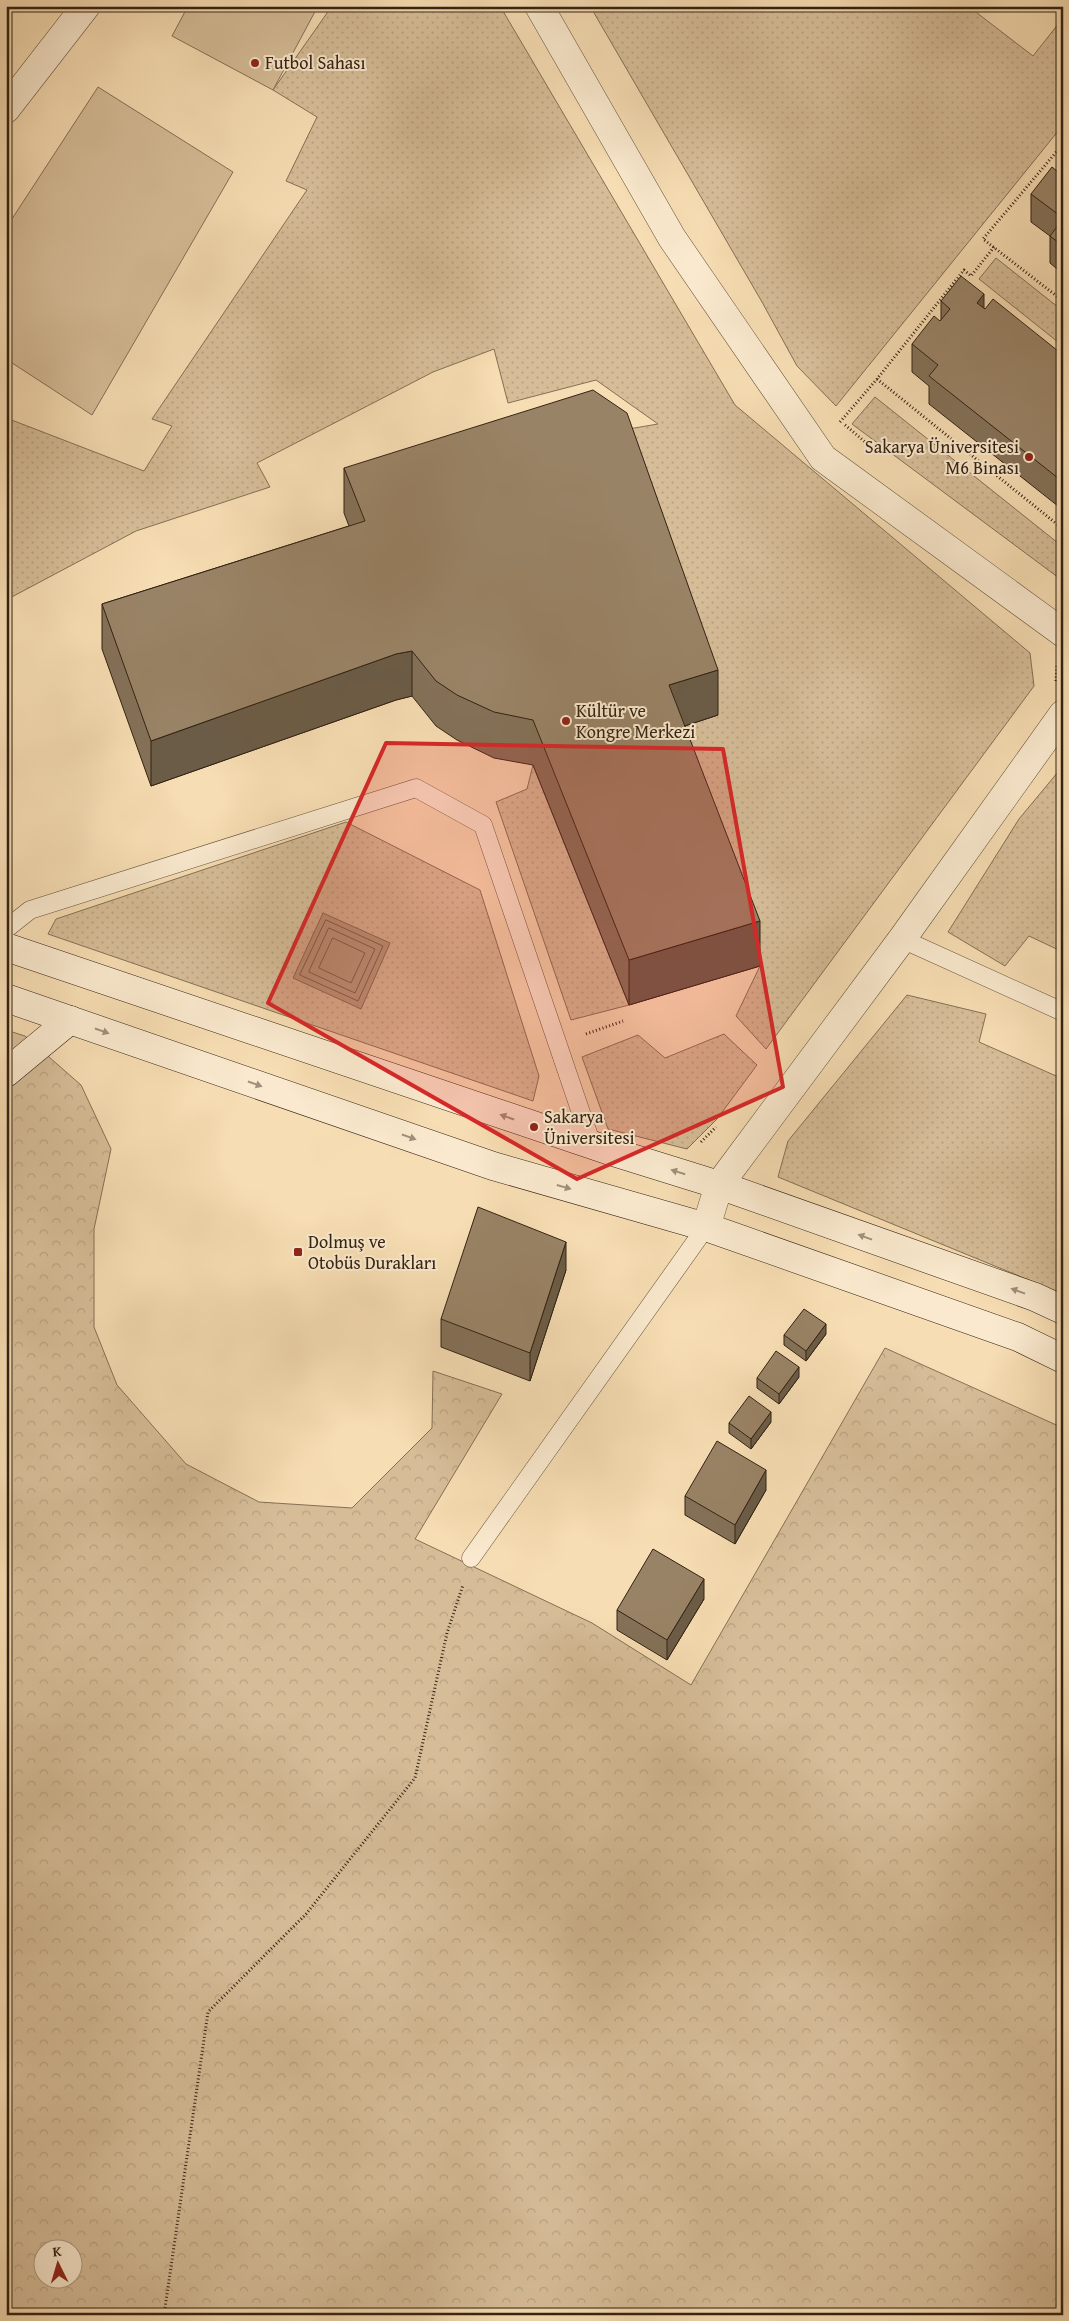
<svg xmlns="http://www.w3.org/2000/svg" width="1069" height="2321" font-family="'Gentium Book Plus',serif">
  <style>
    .grass { fill: url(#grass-dots); stroke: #847056 }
    .forest { fill: url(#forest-crowns); stroke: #847056; fill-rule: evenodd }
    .pitch { fill: #d6bd98; stroke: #847056 }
    .water { fill: #b49d7d; stroke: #806c53 }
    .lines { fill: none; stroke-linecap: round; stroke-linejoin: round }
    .shore { stroke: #746048; stroke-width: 1 }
    .lane-casing { stroke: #64513b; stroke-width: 19 }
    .street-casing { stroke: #64513b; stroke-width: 29 }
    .secondary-casing { stroke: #332213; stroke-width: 29 }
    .path { stroke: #332213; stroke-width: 3; stroke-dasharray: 1 2.5; stroke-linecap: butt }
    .lane { stroke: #fae9ce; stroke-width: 18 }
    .street { stroke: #fae9ce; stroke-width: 28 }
    .secondary { stroke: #fae9ce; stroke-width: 28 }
    .wall { fill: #847158; stroke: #332213 }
    .shaded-wall { fill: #6b5c47; stroke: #332213 }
    .building { fill: #998366; stroke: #332213 }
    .oneway { fill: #a08f7a }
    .marked { fill: #d62828; fill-opacity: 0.2; stroke: #d62828; stroke-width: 4; stroke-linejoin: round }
    .poi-dot { fill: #8f2418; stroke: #fae9ce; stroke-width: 2 }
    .labels { text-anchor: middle; stroke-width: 4; stroke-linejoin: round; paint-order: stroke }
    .poi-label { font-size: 18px; fill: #332213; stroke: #fae9ce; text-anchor: start }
  </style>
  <defs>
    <pattern id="grass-dots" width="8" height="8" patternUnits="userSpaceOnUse" patternTransform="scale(1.25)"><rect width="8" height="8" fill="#d6bd98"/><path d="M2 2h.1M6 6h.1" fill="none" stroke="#b8a282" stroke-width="1.8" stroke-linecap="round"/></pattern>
    <pattern id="forest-crowns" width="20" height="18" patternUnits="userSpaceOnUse" patternTransform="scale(1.25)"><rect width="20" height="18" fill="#d6bd98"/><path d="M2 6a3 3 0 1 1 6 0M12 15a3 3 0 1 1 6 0" fill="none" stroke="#b8a282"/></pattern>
  </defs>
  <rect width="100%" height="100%" fill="#f7ddb3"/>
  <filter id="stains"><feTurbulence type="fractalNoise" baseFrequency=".004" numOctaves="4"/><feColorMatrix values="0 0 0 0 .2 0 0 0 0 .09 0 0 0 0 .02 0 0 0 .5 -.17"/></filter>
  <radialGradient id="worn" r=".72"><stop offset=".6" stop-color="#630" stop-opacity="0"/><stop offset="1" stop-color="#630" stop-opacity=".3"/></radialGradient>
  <g class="grass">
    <path d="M332,6h168l235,399 295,248 4,33 -268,363 -30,-33 24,-50 -167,-531 65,-11 -62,-44 -88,23 -14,-54 -61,23 -176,91 13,24 -134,44 -130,69v-176l3,-5 135,52 28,-45 -20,-7 155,-229 -21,-9 31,-64 -44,-27z"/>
    <path d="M590,6h378l65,50 30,-38v107l-227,281 -39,-40 -35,-64z"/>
    <path d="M996,258l67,53v35l-84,-67z"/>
    <path d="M875,397l188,150v34l-211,-157z"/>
    <path d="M533,765l96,240 -58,15 -75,-218 31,-13z"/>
    <path d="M1063,766v186l-34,-16 -24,30 -57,-34 71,-113z"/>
    <path d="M346,822l134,68 59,186 -6,25 -485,-167 8,-15z"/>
    <path d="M907,995l79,19 -7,28 84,37v215l-285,-117 10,-36z"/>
    <path d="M724,1034l33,31 -40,54 -30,30 -79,-20 -26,-72 56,-22 27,23z"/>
  </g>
  <path class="forest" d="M6,1030l19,6 56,49 30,64 -17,80v98l23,58 69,79 73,38 93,6 80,-80 1,-57 69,23 -87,145 177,84 99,62 194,-337 178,80v887h-1057zM42,2248h30v30h-30z"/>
  <g class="pitch">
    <path d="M188,6h130l-45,84 -101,-54z"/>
    <path d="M98,87l135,85 -141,243 -86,-56v-131z"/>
  </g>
  <path class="water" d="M323,913l67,30 -29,66 -68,-31z"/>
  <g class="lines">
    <g class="shore">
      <path d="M326,920l57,26 -25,55 -58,-26z"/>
      <path d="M329,928l46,21 -20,44 -46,-21z"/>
      <path d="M333,938l32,15 -14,30 -32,-15z"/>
    </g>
    <g class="lane-casing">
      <g id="lane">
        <path d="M6,929l24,-19 386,-122 67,37 109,320"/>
        <path d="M902,939l161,73"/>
        <path d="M471,1558l235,-331"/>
      </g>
    </g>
    <g class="street-casing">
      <g id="street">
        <path d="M539,6l133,232 151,220 240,175"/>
        <path d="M6,109l80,-103"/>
        <path d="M706,1227l13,-42 183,-246 161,-225"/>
      </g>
    </g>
    <g class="secondary-casing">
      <g id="secondary">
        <path d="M6,947l607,205 106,33 316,112 28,13"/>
        <path d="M6,998l487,168 213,61 312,110 45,22"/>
        <path d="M6,1073l64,-53"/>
      </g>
    </g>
    <g class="path">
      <path d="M1063,144l-80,95 80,62"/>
      <path d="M877,379l186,150"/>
      <path d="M840,422l37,-43 87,-109 7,6 23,-29"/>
      <path d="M845,425l32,27"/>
      <path d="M1056,681l1,-16"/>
      <path d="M586,1034l37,-13"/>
      <path d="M701,1142l15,-15"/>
      <path d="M164,2315l44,-303 98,-98 109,-136 32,-145 16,-48"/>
    </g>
    <use href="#lane" class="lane"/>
    <use href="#street" class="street"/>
    <use href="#secondary" class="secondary"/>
  </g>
  <g class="wall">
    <path d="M1063,176v98l-13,-11v-27l-19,-14v-28z"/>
    <path d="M941,301l43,8 79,46v155l-134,-106v-18l-17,-14v-28l29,-23z"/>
    <path d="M344,468l374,247 -33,11 75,240 -131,39 -96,-240 -39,-7 -37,-18 -21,-14 -24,-30 -16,4 -245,86 -49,-137v-45l247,-78 -5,-13z"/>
    <path d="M566,1270l-36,111 -89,-34v-28z"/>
    <path d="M826,1334l-20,27 -22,-16v-10z"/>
    <path d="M799,1377l-20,27 -22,-16v-10z"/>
    <path d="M771,1422l-20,27 -22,-16v-10z"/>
    <path d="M766,1490l-31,54 -50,-29v-19z"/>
    <path d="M704,1599l-37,61 -50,-30v-20z"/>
  </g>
  <g class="shaded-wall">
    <path d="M984,294v28l-7,-19z"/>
    <path d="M9,400v19l-3,5v-19z"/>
    <path d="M412,651v45l-16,4 -245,86v-45l245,-87z"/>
    <path d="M718,670v45l-49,16v-46z"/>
    <path d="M760,921v45l-131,39v-45z"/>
    <path d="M566,1242v28l-36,111v-28z"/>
    <path d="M826,1324v10l-20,27v-10z"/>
    <path d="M799,1367v10l-20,27v-10z"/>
    <path d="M771,1412v10l-20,27v-10z"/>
    <path d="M766,1470v20l-31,54v-19z"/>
    <path d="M704,1579v20l-37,61v-20z"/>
  </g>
  <g class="building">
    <path d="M1052,167l11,9v42l-32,-24z"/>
    <path d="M1063,219v27l-13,-10z"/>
    <path d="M961,276l23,18 -7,9 8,6 8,-10 70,56v127l-134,-106 9,-11 -26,-21 22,-28 6,5 10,-12 -9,-8z"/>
    <path d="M593,390l34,23 91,257 -49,15 91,236 -131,39 -96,-240 -39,-8 -37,-17 -21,-14 -24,-30 -16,3 -245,87 -49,-137 263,-83 -21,-53z"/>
    <path d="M6,398l3,2 -3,5z"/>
    <path d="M478,1207l88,35 -36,111 -89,-34z"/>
    <path d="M804,1309l22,15 -20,27 -22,-16z"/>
    <path d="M776,1351l23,16 -20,27 -22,-16z"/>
    <path d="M749,1396l22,16 -20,27 -22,-16z"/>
    <path d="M717,1441l49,29 -31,55 -50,-29z"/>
    <path d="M653,1549l51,30 -37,61 -50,-30z"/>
  </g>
  <defs><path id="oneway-solid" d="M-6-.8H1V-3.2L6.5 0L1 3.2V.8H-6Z" transform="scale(1.25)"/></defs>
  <g class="oneway">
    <use href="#oneway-solid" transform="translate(102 1031) rotate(19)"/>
    <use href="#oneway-solid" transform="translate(255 1084) rotate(19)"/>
    <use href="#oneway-solid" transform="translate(507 1117) rotate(-161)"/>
    <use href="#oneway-solid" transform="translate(409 1137) rotate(19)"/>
    <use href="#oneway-solid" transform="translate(678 1172) rotate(-163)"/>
    <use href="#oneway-solid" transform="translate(564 1187) rotate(16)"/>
    <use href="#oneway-solid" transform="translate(865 1237) rotate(-160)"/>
    <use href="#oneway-solid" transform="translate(1018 1291) rotate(-160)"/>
  </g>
  <path class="marked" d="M386,743l337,6 60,338 -206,92 -309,-176z"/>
  <g class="poi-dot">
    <circle cx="255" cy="63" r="5"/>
    <circle cx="1029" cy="457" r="5"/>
    <circle cx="566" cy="721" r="5"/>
    <circle cx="534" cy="1127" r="5"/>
    <rect x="293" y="1247" width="10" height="10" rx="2.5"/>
  </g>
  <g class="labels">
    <g class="poi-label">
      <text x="265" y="69">Futbol Sahası</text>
      <text x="1019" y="453" text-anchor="end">Sakarya Üniversitesi<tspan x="1019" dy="21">M6 Binası</tspan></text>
      <text x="576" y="717">Kültür ve<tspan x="576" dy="21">Kongre Merkezi</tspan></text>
      <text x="544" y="1123">Sakarya<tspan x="544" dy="21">Üniversitesi</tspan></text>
      <text x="308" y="1248">Dolmuş ve<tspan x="308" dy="21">Otobüs Durakları</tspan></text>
    </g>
  </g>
  <rect width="1069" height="2321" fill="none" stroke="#f7ddb3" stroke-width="25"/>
  <rect x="8" y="8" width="1054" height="2306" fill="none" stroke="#332213" stroke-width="2.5"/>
  <rect x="12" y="12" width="1044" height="2296" fill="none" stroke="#332213"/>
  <g transform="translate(58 2264) rotate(355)"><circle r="24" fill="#fae9ce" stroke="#aa9983"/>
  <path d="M0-4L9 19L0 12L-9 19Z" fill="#8f2418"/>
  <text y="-8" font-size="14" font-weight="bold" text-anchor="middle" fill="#332213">K</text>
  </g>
  <rect width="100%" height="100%" filter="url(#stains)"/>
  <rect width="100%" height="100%" fill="url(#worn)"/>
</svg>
